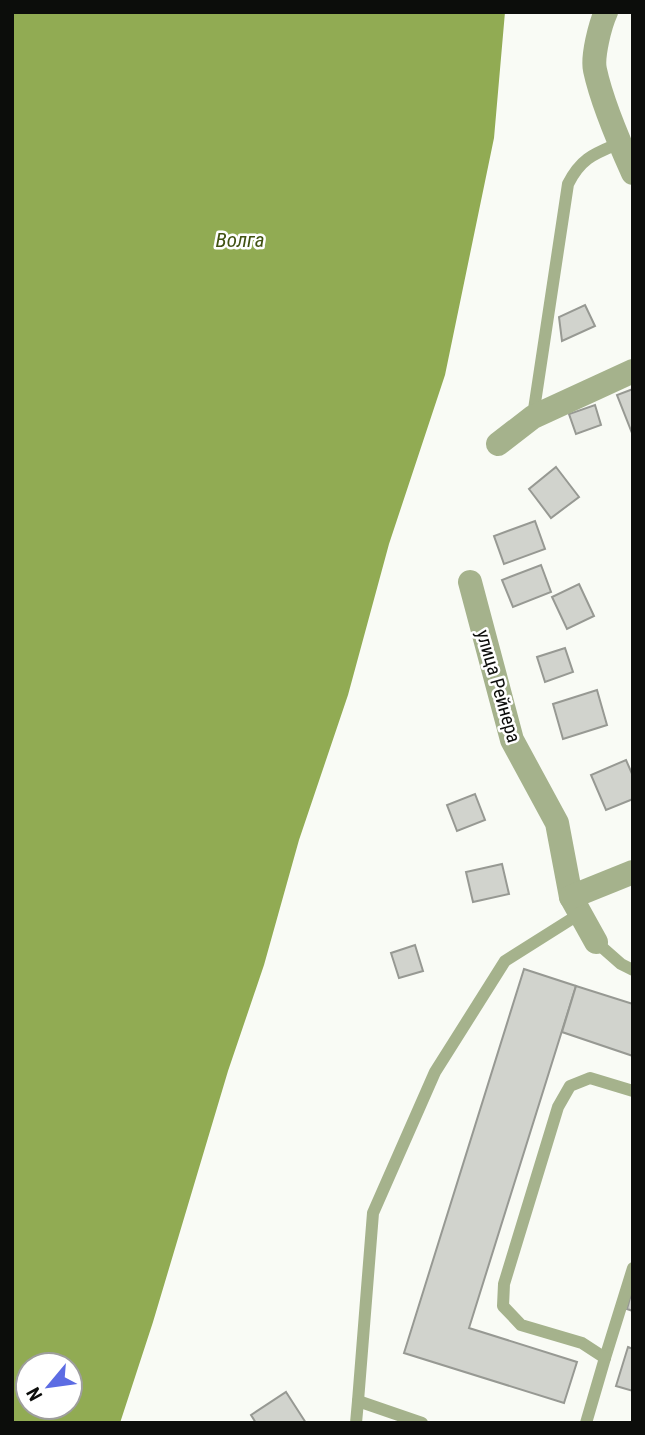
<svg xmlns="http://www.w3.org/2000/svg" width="645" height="1435" font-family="'Roboto Condensed',sans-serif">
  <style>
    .water { fill: #91ab53; fill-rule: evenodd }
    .building { fill: #d1d3cd; stroke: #979993; stroke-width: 2 }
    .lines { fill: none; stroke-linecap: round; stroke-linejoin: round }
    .lane { stroke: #a5b28c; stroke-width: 12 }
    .street { stroke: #a5b28c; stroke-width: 24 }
    .labels { text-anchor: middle; stroke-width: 5; stroke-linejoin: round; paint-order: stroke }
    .street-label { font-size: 19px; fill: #0c0d0b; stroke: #fff }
    .water-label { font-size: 21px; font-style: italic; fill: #415212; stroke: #fff }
  </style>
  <rect width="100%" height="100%" fill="#f9fbf5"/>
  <path class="water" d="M12,12h493l-11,126 -49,237 -56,169 -41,151 -49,145 -35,125 -36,106 -75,251 -33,101h-108zM28,1365h42v42h-42z"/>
  <g class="building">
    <path d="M585,305l10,21 -33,15 -3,-24z"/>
    <path d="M633,389v44h-1l-15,-38z"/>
    <path d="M595,405l6,20 -25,9 -7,-20z"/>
    <path d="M556,467l23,30 -28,21 -22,-29z"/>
    <path d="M535,521l10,28 -41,15 -10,-28z"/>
    <path d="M541,565l10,27 -38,15 -11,-27z"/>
    <path d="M579,584l15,32 -27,13 -15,-32z"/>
    <path d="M565,648l8,24 -28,10 -8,-25z"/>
    <path d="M597,690l10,35 -44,14 -10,-35z"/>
    <path d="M626,760l7,16v23l-27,11 -15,-35z"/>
    <path d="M475,794l10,26 -28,11 -10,-26z"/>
    <path d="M502,864l7,30 -36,8 -7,-30z"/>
    <path d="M415,945l8,26 -24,7 -8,-25z"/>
    <path d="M524,969l52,17 -107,342 108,34 -13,41 -160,-50z"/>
    <path d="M576,986l57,18v52l-71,-24z"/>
    <path d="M633,1287v24l-6,-2z"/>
    <path d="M628,1347l5,2v42l-17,-5z"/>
    <path d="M286,1392l20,31h-50l-5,-8z"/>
  </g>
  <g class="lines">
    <g class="lane">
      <path d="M533,416l35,-232c13,-26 26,-30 52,-41"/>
      <path d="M596,942l25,22 12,6"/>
      <path d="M605,1358l28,-90"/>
      <path d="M358,1401l15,-188 62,-141 70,-111 76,-48"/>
      <path d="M356,1423l2,-22 64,22"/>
      <path d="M586,1423l19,-65 -23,-15 -61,-18 -18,-19 1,-22 54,-177 12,-21 20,-8 43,13"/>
    </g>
    <g class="street">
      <path d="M606,12c-6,13 -14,45 -11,58 7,33 24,72 38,103"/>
      <path d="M498,444l35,-27 100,-46"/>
      <path d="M470,582l42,158 45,83 14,74 25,45"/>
      <path d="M571,897l62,-25"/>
    </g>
  </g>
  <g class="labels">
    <g class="street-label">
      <text transform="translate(499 686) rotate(74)" y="7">улица Рейнера</text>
    </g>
    <g class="water-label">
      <text x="240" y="247">Волга</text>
    </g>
  </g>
  <rect width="645" height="1435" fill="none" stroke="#0c0d0b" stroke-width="28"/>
  <g transform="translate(49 1386) rotate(241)"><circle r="33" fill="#ffffff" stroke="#9e9e9d" stroke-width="2"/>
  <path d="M0-5L12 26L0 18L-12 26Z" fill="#5c6ce3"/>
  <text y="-10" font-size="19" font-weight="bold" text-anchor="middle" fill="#0c0d0b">N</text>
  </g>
</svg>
